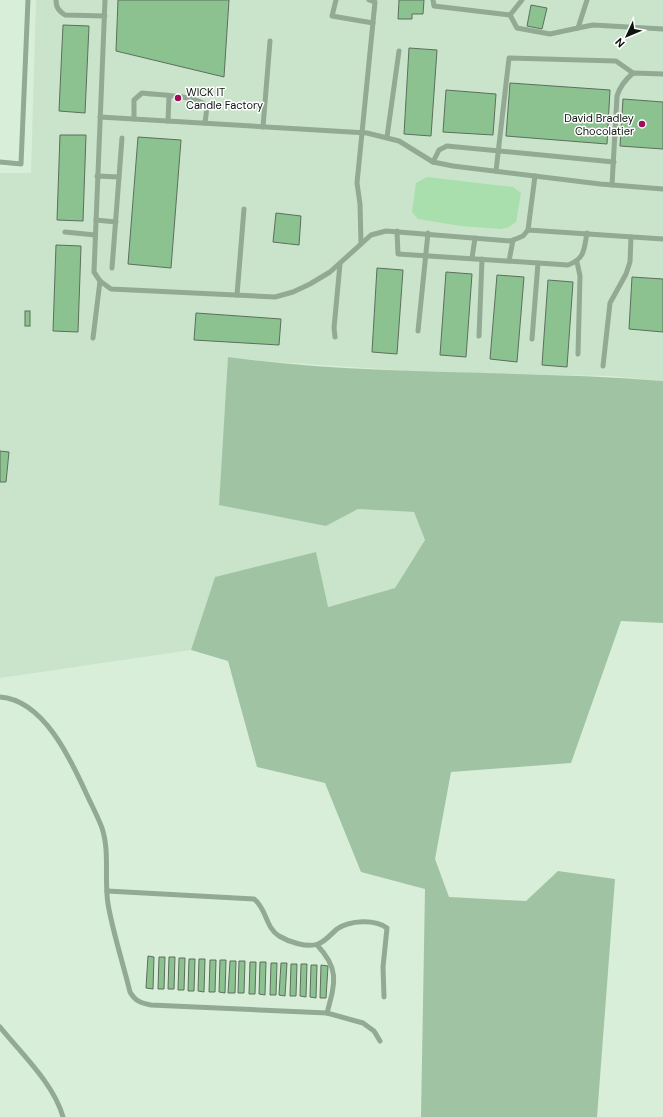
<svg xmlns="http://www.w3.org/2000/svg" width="663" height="1117" font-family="'DM Sans',sans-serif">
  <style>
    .built { fill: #c9e4ca }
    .green { fill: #a0c4a3 }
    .water { fill: #a9dfad }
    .building { fill: #8cc190; stroke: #5c6f5d }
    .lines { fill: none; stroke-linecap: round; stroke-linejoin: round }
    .lane { stroke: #92a993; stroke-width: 5 }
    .poi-dot { fill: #9d0d5a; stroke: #fff; stroke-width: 1.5 }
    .labels { text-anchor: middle; stroke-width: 3; stroke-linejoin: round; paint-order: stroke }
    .poi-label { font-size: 11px; fill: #0d140e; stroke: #fff; text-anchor: start }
  </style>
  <rect width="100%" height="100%" fill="#d8eed9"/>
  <path class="built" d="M36,0h627v381l-53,-5 -171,-3 -177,-12 -33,-4 97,169 32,-17 56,3 11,28 -30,48 -68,19 -11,-55 -101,25 -24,73 -191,28v-505h31z"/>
  <path class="green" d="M228,357c144,20 290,12 435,24v242l-42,-2 -50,142 -120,9 -16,87 14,38 77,4 32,-30 57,8 -18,238h-176l4,-228 -64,-17 -36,-89 -68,-16 -29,-106 -37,-11 24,-73 101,-25 12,55 67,-19 30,-48 -11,-28 -56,-3 -32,17 -107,-21z"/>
  <path class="water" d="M427,177l86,10 8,6 -5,29 -7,5 -8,2 -40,-3 -43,-7 -6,-7 4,-29z"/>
  <g class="building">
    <path d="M118,0h111l-5,77 -108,-26z"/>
    <path d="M399,0h25l-1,14h-11v5h-14z"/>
    <path d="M531,5l16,3 -5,21 -15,-3z"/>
    <path d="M63,25l26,1 -4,87 -26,-2z"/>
    <path d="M409,48l28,2 -6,86 -27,-2z"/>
    <path d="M510,83l100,7 -3,54 -101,-8z"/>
    <path d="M446,90l50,4 -3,41 -50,-3z"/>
    <path d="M623,99l40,3v47l-43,-3z"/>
    <path d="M60,135h26l-3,86 -26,-1z"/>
    <path d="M138,137l43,3 -10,128 -43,-4z"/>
    <path d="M276,213l25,3 -2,29 -26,-3z"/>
    <path d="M56,245l25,1 -3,86 -25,-1z"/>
    <path d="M377,268l26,2 -6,84 -25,-2z"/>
    <path d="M446,272l26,2 -6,83 -26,-2z"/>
    <path d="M497,275l27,2 -7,85 -27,-3z"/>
    <path d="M632,277l31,2v53l-34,-3z"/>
    <path d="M548,280l25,2 -6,85 -25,-2z"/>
    <rect x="25" y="311" width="5" height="15"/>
    <path d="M196,313l85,6 -2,26 -85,-5z"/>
    <path d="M0,451l9,1 -3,30h-6z"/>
    <path d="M148,956l6,1 -1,32 -7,-1z"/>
    <path d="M159,957h6l-1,32h-6z"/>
    <path d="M169,957h6l-1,32h-6z"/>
    <path d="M179,958h6l-1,32h-6z"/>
    <path d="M189,959h6l-1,32h-6z"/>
    <path d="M199,959h6l-1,33 -6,-1z"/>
    <path d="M210,960h6l-1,32h-6z"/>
    <path d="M220,960h6l-1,33 -6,-1z"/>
    <path d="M230,961h6l-1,32h-7z"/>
    <path d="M239,961h6l-1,32h-6z"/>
    <path d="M250,962h6l-1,32h-6z"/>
    <path d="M260,962h6l-1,33 -6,-1z"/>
    <path d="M271,963h6l-1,32h-6z"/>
    <path d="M281,963h6l-2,33 -6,-1z"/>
    <path d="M291,964h6l-1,32h-6z"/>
    <path d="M301,964h6l-1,33 -6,-1z"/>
    <path d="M311,965h6l-1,33 -6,-1z"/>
    <path d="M321,965l7,1 -2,32h-6z"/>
  </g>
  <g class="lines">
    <g class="lane">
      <path d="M56,0c0,8 3,11 9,15l40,1"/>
      <path d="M105,0l-11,272 6,9 11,8 164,8 18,-5 17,-8 20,-12 41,-37 15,-4 125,10 12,-5 5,-6 135,9"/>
      <path d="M336,0l-4,16 41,7"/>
      <path d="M433,0l1,6 76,9"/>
      <path d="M510,15l7,13 33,6 28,-6 9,-28"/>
      <path d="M510,15l12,-15"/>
      <path d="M578,28l15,-3 70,4"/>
      <path d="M100,117l267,16 32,8 34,21 20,4 147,18 63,5"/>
      <path d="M134,119v-19l8,-7c13,2 59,2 65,14l-2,16"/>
      <path d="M168,121l1,-25"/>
      <path d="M263,127l7,-86"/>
      <path d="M387,137l12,-86"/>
      <path d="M0,162l21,2 7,-164"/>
      <path d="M433,162l6,-12 8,-4 167,16"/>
      <path d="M496,171l13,-113 107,3 17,12"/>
      <path d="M97,176l22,1"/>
      <path d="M612,185l5,-89c3,-10 8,-16 16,-23l30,1"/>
      <path d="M96,220l20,2"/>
      <path d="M528,230l7,-54"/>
      <path d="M397,231l1,23 170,11c17,-6 16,-16 19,-32"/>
      <path d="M65,232l30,3"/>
      <path d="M361,244l-1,-40 -3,-21 18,-181 -6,-2"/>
      <path d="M472,258l3,-20"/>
      <path d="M509,261l4,-21"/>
      <path d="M577,262l3,14 -2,78"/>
      <path d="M112,268l10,-130"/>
      <path d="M237,295l7,-86"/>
      <path d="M418,331l10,-98"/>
      <path d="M479,336l3,-77"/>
      <path d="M335,337l-1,-9 6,-64"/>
      <path d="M93,338l7,-57"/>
      <path d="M532,339l6,-76"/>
      <path d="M603,366l7,-63 16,-29 4,-12 1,-25"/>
      <path d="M0,697c44,3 71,63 87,98 5,11 11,22 15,33 8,24 2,51 6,76 5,29 15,59 22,88 5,9 11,11 21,13l176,8 36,10 11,8 6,10"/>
      <path d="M107,891l147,8c13,10 11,28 25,37 10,6 28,12 39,8 8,-3 13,-10 19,-15 13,-9 38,-10 50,-1l-4,39 1,30"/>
      <path d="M317,945c23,24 18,38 10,68"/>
      <path d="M0,1027c21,26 54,57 63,90"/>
    </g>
  </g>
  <g class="poi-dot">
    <circle cx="178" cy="98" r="4"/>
    <circle cx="642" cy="124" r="4"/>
  </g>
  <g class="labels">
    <g class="poi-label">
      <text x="186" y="96">WICK IT<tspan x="186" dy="13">Candle Factory</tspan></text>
      <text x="634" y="122" text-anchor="end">David Bradley<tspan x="634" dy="13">Chocolatier</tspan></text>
    </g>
  </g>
  <g transform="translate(627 36) rotate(226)" stroke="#ffffff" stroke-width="3" paint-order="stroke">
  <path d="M0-3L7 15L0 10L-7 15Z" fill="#0d140e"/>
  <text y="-6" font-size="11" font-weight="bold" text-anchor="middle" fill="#0d140e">N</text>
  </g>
</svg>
